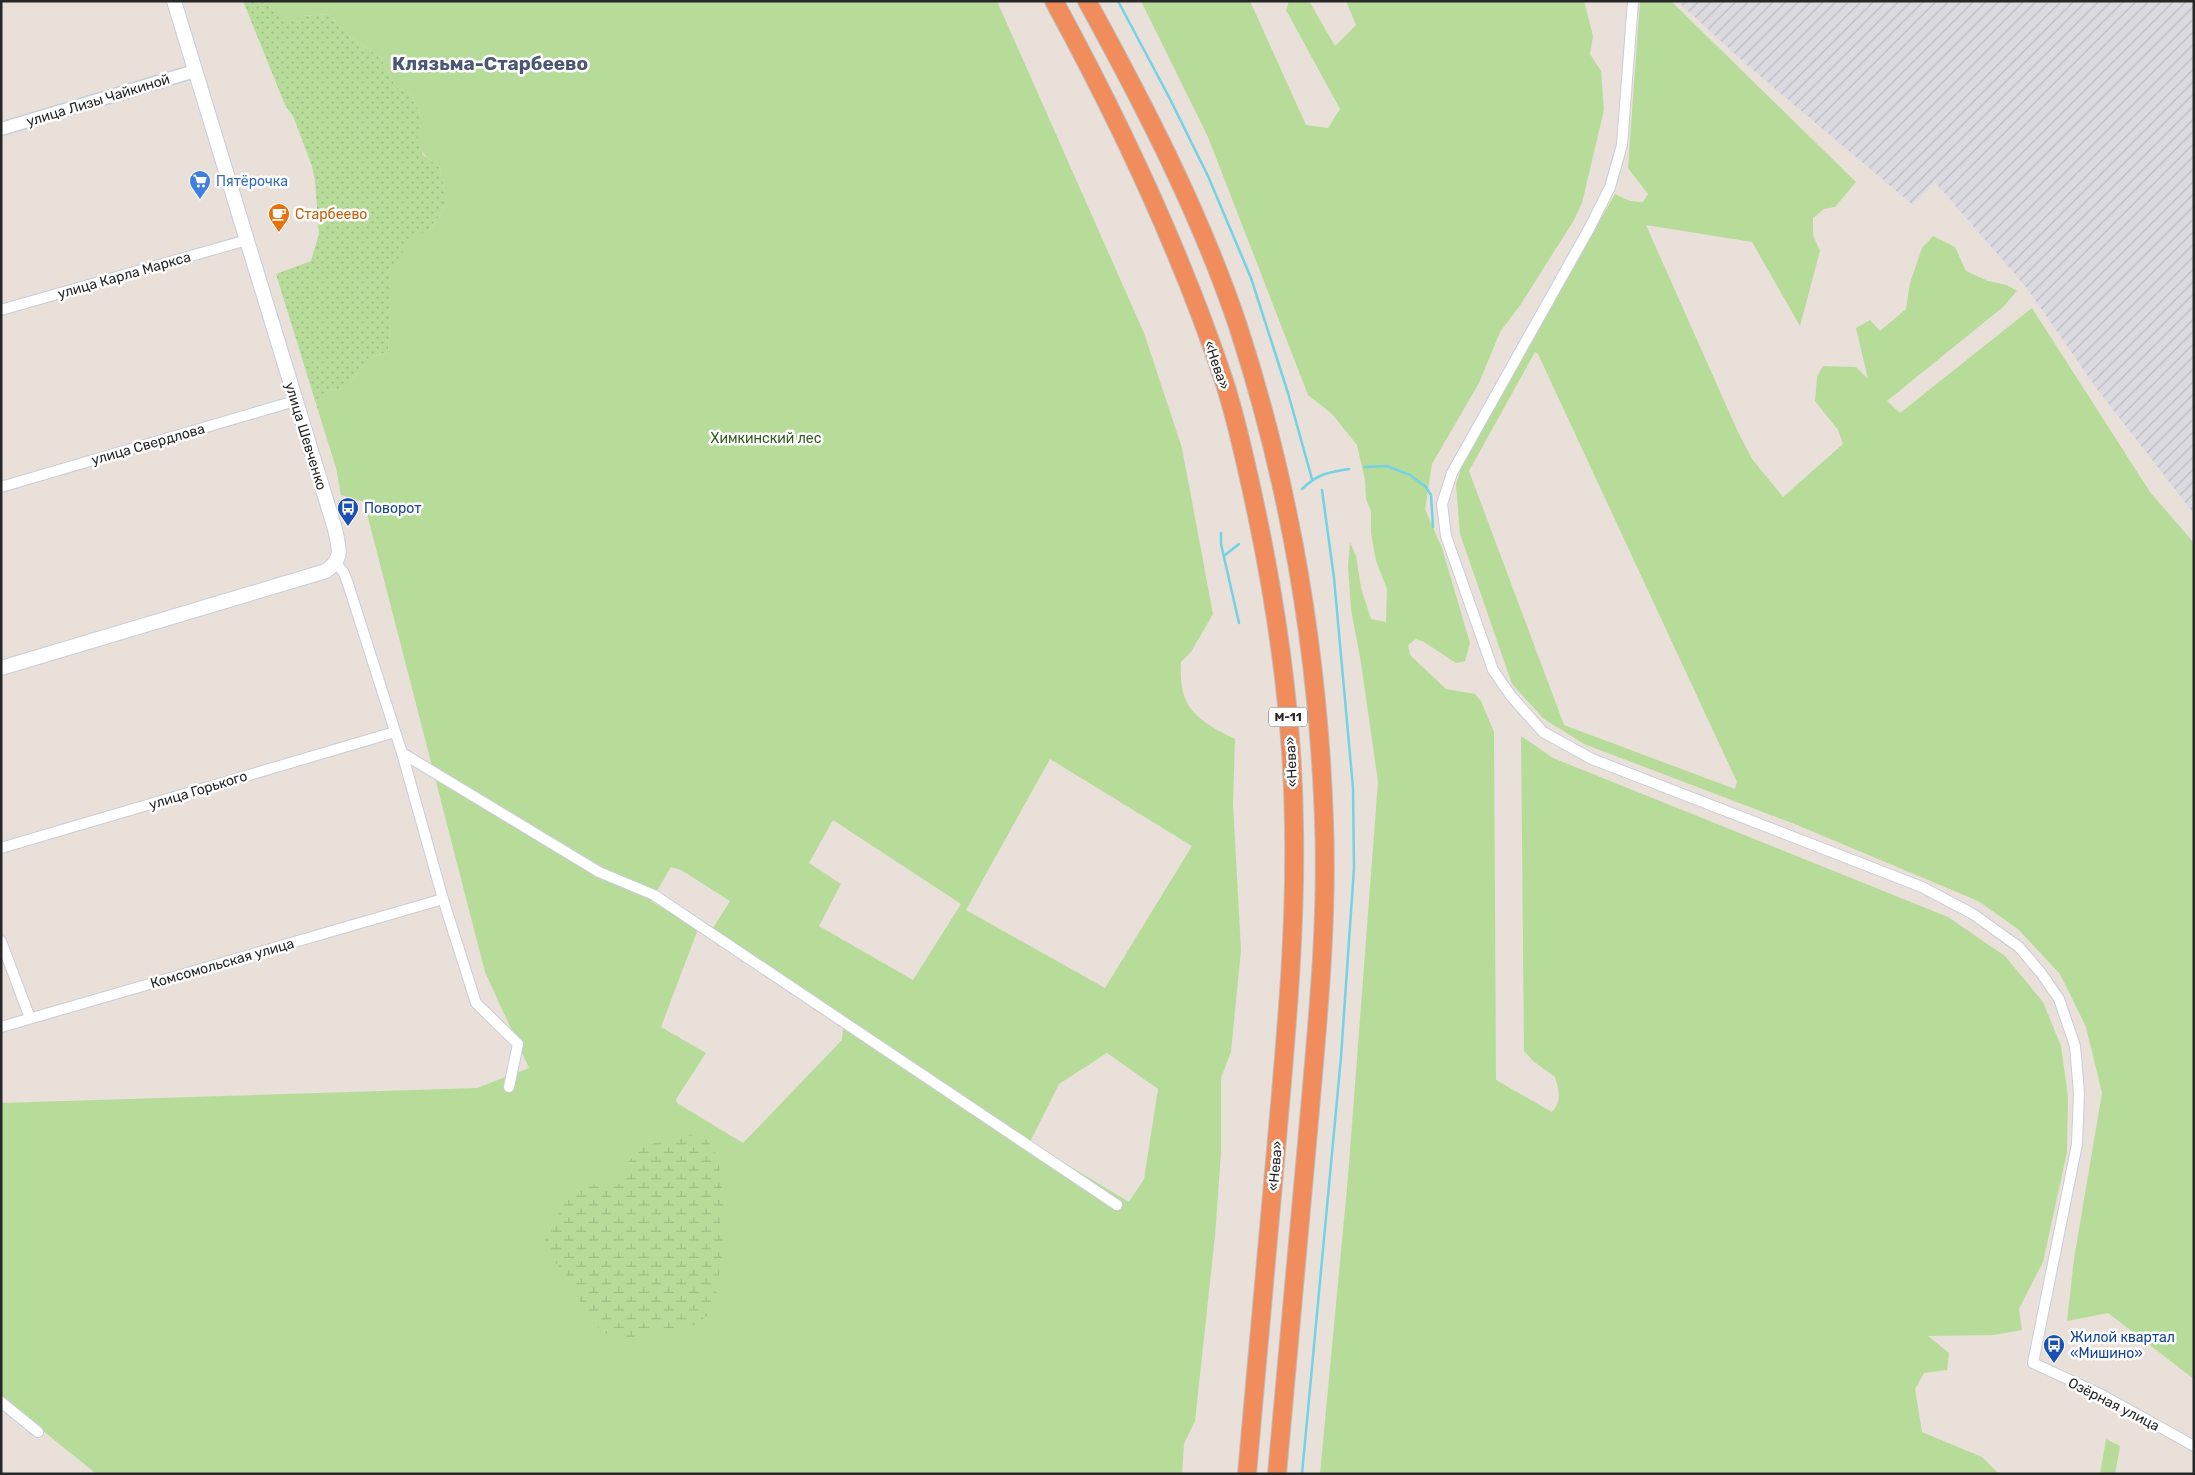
<svg xmlns="http://www.w3.org/2000/svg" width="2195" height="1475" font-family="Rubik,sans-serif">
  <style>
    .industrial { fill: url(#industrial-furrows) }
    .grass { fill: url(#grass-dots) }
    .wetland { fill: url(#wetland-marsh) }
    .park { fill: #b7dc99; fill-rule: evenodd }
    .lines { fill: none; stroke-linecap: round; stroke-linejoin: round }
    .stream { stroke: #73d2e4; stroke-width: 2.5 }
    .minor-casing { stroke: #c8cdd8; stroke-width: 12 }
    .tertiary-casing { stroke: #c8cdd8; stroke-width: 15 }
    .secondary-casing { stroke: #c8cdd8; stroke-width: 16 }
    .motorway-casing { stroke: #bebebe; stroke-width: 20 }
    .minor { stroke: #fff; stroke-width: 10 }
    .tertiary { stroke: #fff; stroke-width: 12 }
    .secondary { stroke: #fff; stroke-width: 14 }
    .motorway { stroke: #f18d5c; stroke-width: 18 }
    .labels { text-anchor: middle; stroke-width: 5; stroke-linejoin: round; paint-order: stroke }
    .shield { fill: #fff; stroke: #686868; stroke-width: 1 }
    .shield-label { font-size: 12px; font-weight: bold; fill: #272727 }
    .street-label { font-size: 14px; fill: #272727; stroke: #fff }
    .shop-label { font-size: 14px; fill: #366cbe; stroke: #fff; text-anchor: start }
    .food-label { font-size: 14px; fill: #c56008; stroke: #fff; text-anchor: start }
    .park-label { font-size: 14px; fill: #325d1e; stroke: #fff }
    .transit-label { font-size: 14px; fill: #164399; stroke: #fff; text-anchor: start }
    .district-label { font-size: 19px; font-weight: bold; fill: #4b5773; stroke: #fff }
  </style>
  <defs>
    <pattern id="industrial-furrows" width="10" height="10" patternUnits="userSpaceOnUse" patternTransform="scale(1.25)"><rect width="10" height="10" fill="#dbdae1"/><path d="M-1 1l2-2M0 10L10 0M9 11l2-2" fill="none" stroke="#bcbbc1"/></pattern>
    <pattern id="grass-dots" width="8" height="8" patternUnits="userSpaceOnUse" patternTransform="scale(1.25)"><rect width="8" height="8" fill="#b7dc99"/><path d="M2 2h.1M6 6h.1" fill="none" stroke="#9dbd84" stroke-width="1.8" stroke-linecap="round"/></pattern>
    <pattern id="wetland-marsh" width="20" height="14" patternUnits="userSpaceOnUse" patternTransform="scale(1.25)"><rect width="20" height="14" fill="#b7dc99"/><path d="M1 5h8M5 5V1M11 12h8M15 12V8" fill="none" stroke="#9dbd84"/></pattern>
  </defs>
  <rect width="100%" height="100%" fill="#e9e0d9"/>
  <path class="industrial" d="M1677,1h517v513l-97,-125 -71,-102 -91,-105 -22,23 -166,-140z"/>
  <path class="grass" d="M243,1h29l-2,8 31,7 27,-2 20,21 33,23 15,29 16,8 11,25 -1,34 18,14 7,36 -17,26 -40,99 -2,23 -19,6 -23,30 -18,2 -10,20 -42,-136 35,-13 8,-27 -4,-54 -3,-14 -19,-50 -8,-11z"/>
  <path class="wetland" d="M686,1126l44,14 -5,215 -218,-16 38,-154z"/>
  <g class="park">
    <path d="M272,1h725l147,332 38,115 31,166 -22,38 -10,10c-3,46 15,58 54,77l-2,65 8,146 -10,102 -10,26v75l-6,83 -20,185 -11,23 -2,30h-1088v-2l-93,-75v-294l476,-15 52,-20 -44,-96 -121,-470 -23,-7 -5,-27 -18,-58 10,-20 18,-2 23,-30 19,-6 2,-23 -1,-57 25,-37 16,-5 17,-26 -7,-36c-18,-14 -30,-24 -17,-48l-11,-25 -16,-8 -15,-29 -33,-23 -20,-21 -27,2 -10,6 -21,-13zM1050,759l142,87 -87,142 -139,-78zM833,820l128,84 -48,76 -94,-54 22,-42 -32,-21zM671,867l10,3 49,31 -22,35 135,91 -1,13 -99,103 -66,-40 -1,-4 30,-46 -45,-26 37,-98 -47,-28zM1107,1053l51,36 -14,90 -15,23 -99,-60 29,-58zM687,1134l21,6 10,19 6,43 -4,21 4,22 -11,66 -18,14 -45,6 -26,9 -22,-8 -15,-18 -22,-41 -17,-18 -4,-23 14,-17 9,-20 16,-15 19,9 21,-6 6,-22 16,-15z"/>
    <path d="M1141,1h109l56,124 22,3 12,-19 -54,-99 3,-9h20l26,45 21,-21 -10,-24h238l9,35 -3,18 11,17 3,39 -22,93 -8,17 -53,84 -21,28 -21,51 -47,81 -7,45 17,39 28,95 -5,18 -9,2 -32,-21 -8,-3 -8,6 2,10 36,34 29,5 6,7 13,31 2,348 56,32c10,-11 7,-22 3,-35l-22,-16 -9,-10 -3,-315 32,22 395,159 57,39 38,46 18,44 7,51 -1,55 -24,110 -24,47 3,21 -28,5 -66,1 21,17 -2,17 -23,3 -9,16 7,43 60,25 17,17h-679l28,-297 30,-395 -17,-119 -10,-54 -3,-43 2,-24 6,14 5,32 10,31 15,3 1,-33 -11,-28 -5,-28v-22l-5,-12 -1,-19 -8,-35 -25,-31 -24,-19 -100,-258z"/>
    <path d="M1640,1h31l185,181 -21,25 -11,2 -11,9v17l7,16 -20,75 -48,-84 -106,-17 92,207 14,27 31,38 60,-53 -5,-14 -23,-29 2,-24 6,-11 33,1 12,12 -12,-51 14,-8 10,11 26,-22 4,-26 12,-35 11,-12 22,11 11,24 22,10 19,4 10,6 -14,16 -116,94 13,12 132,-105 118,184 44,51v836l-86,-66 -41,8 7,-62 28,-166 -16,-66 -26,-53 -42,-45 -40,-28 -181,-76 -213,-81 -40,-25 -32,-35 -52,-150 -4,-49 6,-21 153,-270 15,7 13,1 5,-8 -20,-26zM1535,352l3,2 199,428 -2,7 -171,-64 -95,-254z"/>
    <path d="M2106,1439l14,7 -5,28h-15z"/>
  </g>
  <g class="lines">
    <g class="stream">
      <path d="M1118,1l51,96 39,79 43,102 37,115 24,86"/>
      <path d="M1365,467l22,-1 23,9 16,12 5,8 2,32"/>
      <path d="M1302,489c17,-16 25,-16 47,-20"/>
      <path d="M1221,533v11l18,79"/>
      <path d="M1225,555l14,-11"/>
      <path d="M1302,1474l39,-417 13,-189 -1,-80 -19,-210 -12,-88"/>
    </g>
    <g class="minor-casing">
      <g id="minor">
        <path d="M1633,1l-11,144 -12,42 -20,40 -138,246 -10,31 4,32 47,134 18,26 32,36 49,27 330,128 51,27 46,33 22,26 18,26 16,47 4,47 -2,51 -44,219 69,32 92,51"/>
        <path d="M1,310l246,-70"/>
        <path d="M1,487l294,-86"/>
        <path d="M336,563l8,10 4,11 54,169 197,119 55,23 463,310"/>
        <path d="M402,753l41,146 33,104 42,41 -9,43"/>
        <path d="M1,848l394,-116"/>
        <path d="M1,941l29,77"/>
        <path d="M1,1027l442,-128"/>
        <path d="M1,1402l37,30"/>
      </g>
    </g>
    <g class="tertiary-casing">
      <path id="tertiary" d="M1,129l194,-58"/>
    </g>
    <g class="secondary-casing">
      <path id="secondary" d="M1,668l325,-97c18,-14 13,-21 9,-42l-161,-528"/>
    </g>
    <g class="motorway-casing">
      <g id="motorway">
        <path d="M1054,1c67,123 127,250 171,383 13,41 22,84 31,126 22,104 37,210 38,317 2,105 -8,208 -17,312 -10,112 -20,223 -30,335"/>
        <path d="M1087,1c57,104 113,212 151,325 52,160 80,326 86,494 4,104 -7,208 -16,312 -10,114 -21,228 -31,342"/>
      </g>
    </g>
    <use href="#minor" class="minor"/>
    <use href="#tertiary" class="tertiary"/>
    <use href="#secondary" class="secondary"/>
    <use href="#motorway" class="motorway"/>
  </g>
  <defs>
    <g id="supermarket-pin" transform="scale(1.125)"><path d="M0 17L-7.5 6A9.5 9.5 0 1 1 7.5 6Z" fill="#3f7fe0" stroke="#fff"/><path d="M-6-5.5h2.5l.6 2H6L4.5 2H-2.5L-4.4-4H-6ZM-1.5 3.2a1.3 1.3 0 1 0 .1 0ZM3 3.2a1.3 1.3 0 1 0 .1 0Z" fill="#fff"/></g>
    <g id="cafe-pin" transform="scale(1.125)"><path d="M0 17L-7.5 6A9.5 9.5 0 1 1 7.5 6Z" fill="#e8710a" stroke="#fff"/><path d="M-5.5-4.5H6V0H3Q3 3.5 0 3.5H-2.5Q-5.5 3.5-5.5 0ZM3-3.2v2h1.7v-2ZM-6 4.5H4V6H-6Z" fill="#fff"/></g>
    <g id="bus-pin" transform="scale(1.125)"><path d="M0 17L-7.5 6A9.5 9.5 0 1 1 7.5 6Z" fill="#1a4fb4" stroke="#fff"/><path d="M-5-6H5V4H4V6H2V4H-2V6H-4V4H-5ZM-3.5-4V0h7V-4ZM-3.5 1.2v1.5H-2V1.2ZM2 1.2v1.5H3.5V1.2Z" fill="#fff"/></g>
  </defs>
  <g fill-rule="evenodd">
    <use href="#supermarket-pin" x="200" y="181"/>
    <use href="#cafe-pin" x="279" y="214"/>
    <use href="#bus-pin" x="348" y="508"/>
    <use href="#bus-pin" x="2054" y="1345"/>
  </g>
  <g class="labels">
    <rect class="shield" x="1269" y="707.5" width="38" height="19" rx="4"/>
    <g class="shield-label">
      <text x="1288" y="721">М-11</text>
    </g>
    <g class="street-label">
      <text transform="translate(98 100) rotate(-17)" y="5">улица Лизы Чайкиной</text>
      <text transform="translate(124 275) rotate(-16)" y="5">улица Карла Маркса</text>
      <text transform="translate(1217 365) rotate(71)" y="5">«Нева»</text>
      <text transform="translate(306 436) rotate(73)" y="5">улица Шевченко</text>
      <text transform="translate(148 444) rotate(-16)" y="5">улица Свердлова</text>
      <text transform="translate(1291 762) rotate(-93)" y="5">«Нева»</text>
      <text transform="translate(198 790) rotate(-17)" y="5">улица Горького</text>
      <text transform="translate(222 963) rotate(-16)" y="5">Комсомольская улица</text>
      <text transform="translate(1275 1166) rotate(-85)" y="5">«Нева»</text>
      <text transform="translate(2114 1404) rotate(27)" y="5">Озёрная улица</text>
    </g>
    <g class="shop-label">
      <text x="216" y="186">Пятёрочка</text>
    </g>
    <g class="food-label">
      <text x="295" y="219">Старбеево</text>
    </g>
    <g class="park-label">
      <text x="766" y="443">Химкинский лес</text>
    </g>
    <g class="transit-label">
      <text x="364" y="513">Поворот</text>
      <text x="2070" y="1342">Жилой квартал<tspan x="2070" dy="16">«Мишино»</tspan></text>
    </g>
    <g class="district-label">
      <text x="490" y="70">Клязьма-Старбеево</text>
    </g>
  </g>
  <rect width="2195" height="1475" fill="none" stroke="#272727" stroke-width="5"/>
</svg>
